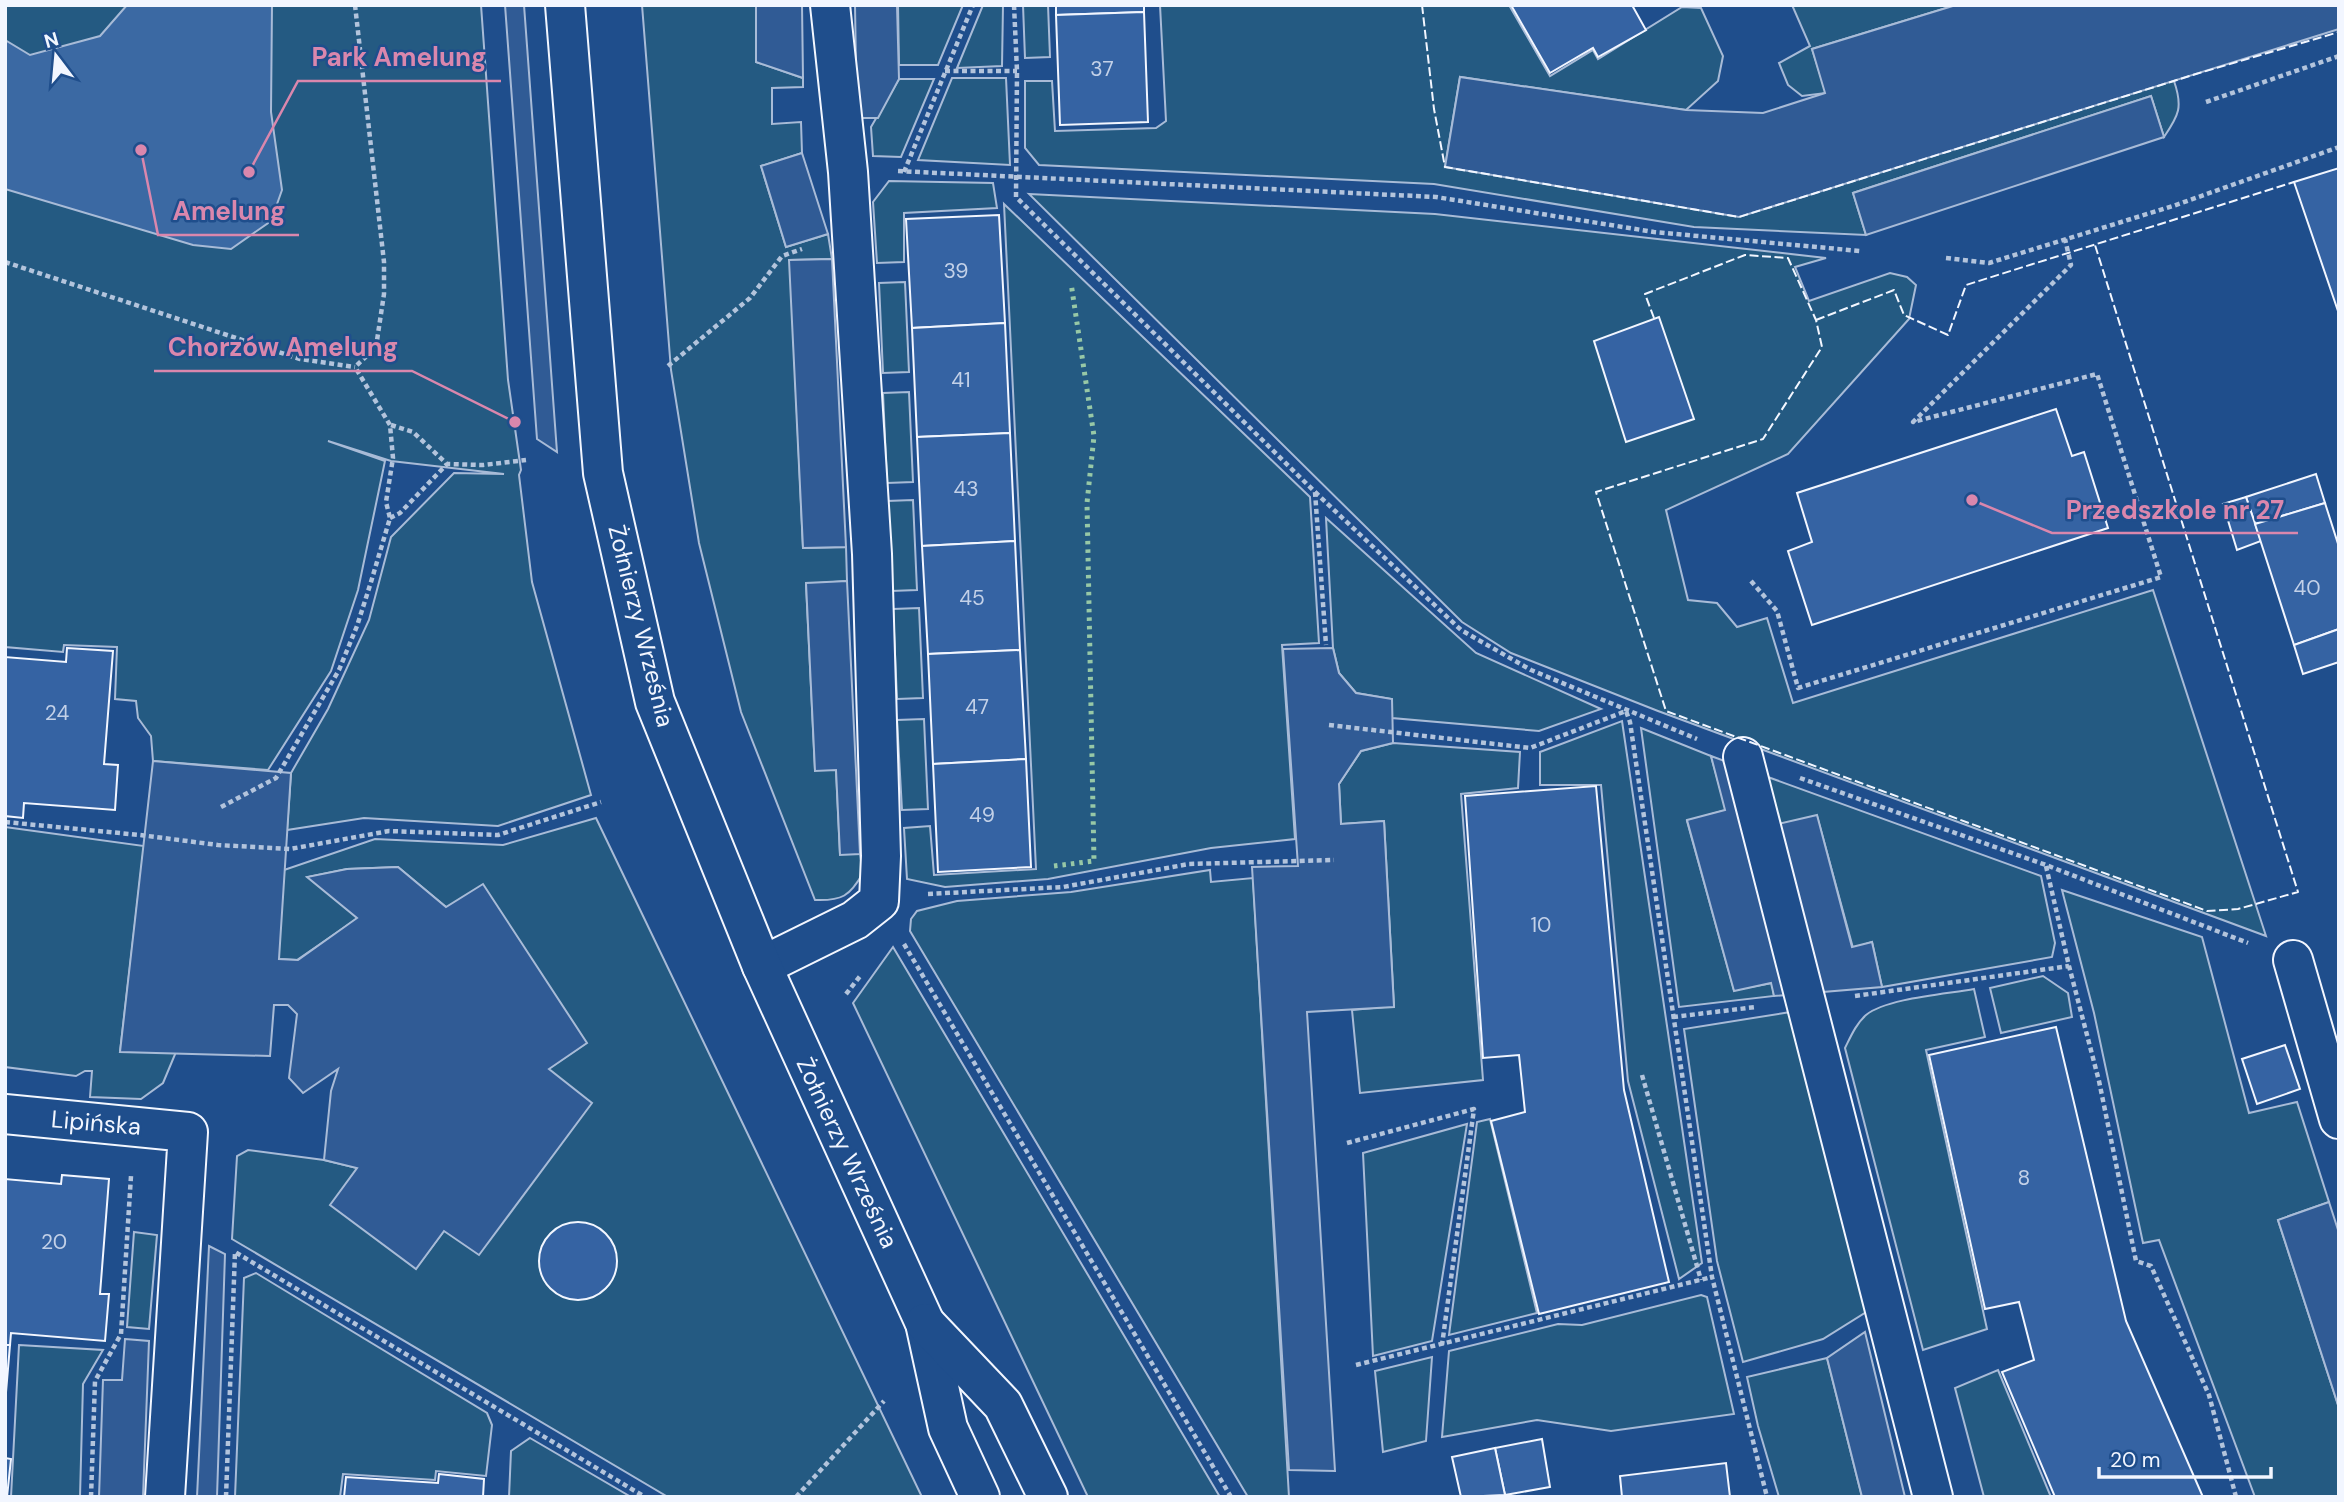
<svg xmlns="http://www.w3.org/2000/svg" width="2344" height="1502" font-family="'DM Sans',sans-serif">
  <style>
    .green { fill: #245a82; stroke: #a8bbd7; stroke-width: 2 }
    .parking { fill: #305b95; stroke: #a8bbd7; stroke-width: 2 }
    .water { fill: #3b69a3; stroke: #a8bbd7; stroke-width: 2 }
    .building { fill: #3563a3; stroke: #f2f6ff; stroke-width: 2 }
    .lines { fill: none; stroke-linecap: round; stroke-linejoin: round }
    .minor-casing { stroke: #f2f6ff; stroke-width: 42 }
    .major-casing { stroke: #f2f6ff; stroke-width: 42 }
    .path { stroke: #b3c4dc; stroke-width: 4.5; stroke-dasharray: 5 3.5; stroke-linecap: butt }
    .minor { stroke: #1f4e8c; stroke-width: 38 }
    .major { stroke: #1f4e8c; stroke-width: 38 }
    .hedge { stroke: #97c8a6; stroke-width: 5; stroke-dasharray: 3.5 5; stroke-linecap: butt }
    .fence { stroke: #f2f6ff; stroke-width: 2; stroke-dasharray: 9 3.5; stroke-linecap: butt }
    .labels { text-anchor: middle; stroke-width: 5; stroke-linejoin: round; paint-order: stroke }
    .number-label { font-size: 21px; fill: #c3d1e8 }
    .street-label { font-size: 24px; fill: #f2f6ff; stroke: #1f4e8c }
    .leader { fill: none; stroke: #da87ad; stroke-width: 2.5 }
    .callout-dot { fill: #da87ad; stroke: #1f4e8c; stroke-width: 2.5 }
    .callout-label { font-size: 26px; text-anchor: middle; font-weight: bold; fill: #da87ad; stroke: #1f4e8c; stroke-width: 5; stroke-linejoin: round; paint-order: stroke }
  </style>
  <rect width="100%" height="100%" fill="#1f4e8c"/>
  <g class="green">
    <path d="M5,5h476l27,375 13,90 -2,5 13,107 59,213 -93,31 -134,-8 -77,12 4,-57 37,-64 41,-89 22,-83 63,-64 50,1 -113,-13 -63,-20 57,20 -27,129 -27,81 -63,99 -115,-9 -2,-25 -13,-18 -2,-17 -21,-2 2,-52 -53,-2 -1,7 -58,-5z"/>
    <path d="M642,5h114v57l47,16v9l-31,1v36l29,-2 1,31 -41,13 25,81 42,-13 4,25 -42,1 13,288 43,-1 1,34 -41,3 9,186h21l4,84h20l3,19c-13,23 -21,28 -48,27l-74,-188 -42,-169 -28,-173z"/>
    <path d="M898,5h65l-25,60h-39z"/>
    <path d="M983,5h20l-1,61 -45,2z"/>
    <path d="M1023,5h25l2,52 -25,1z"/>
    <path d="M1160,5h349l41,71 43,-26 5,9 84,-52 19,1 22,48 -5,25 -32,29 -226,-33 -15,90 729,-86c9,26 5,34 -10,56l-13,-41 -298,97 13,42 -172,-8 -260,-43 -395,-19 -14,-17v-67h27l3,50 101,-3 10,-7z"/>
    <path d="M1792,5h164l-144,44 14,44 -24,3 -14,-11 -9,-22 31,-17z"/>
    <path d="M952,78h54l4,87 -92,-5z"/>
    <path d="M899,79h35l-33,78 -28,-1 -2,-29z"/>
    <path d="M889,181l104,2 4,25 -93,5v49l-27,1 -4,-61z"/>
    <path d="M1029,194l406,20 391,44 -31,9 14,34 81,-28 17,4 9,8 -7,34 -121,135 -122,56 22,90 29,3 20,24 30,-9 26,85 360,-113 113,346 -608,-225 -147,-58 -49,-31z"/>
    <path d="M1004,204l306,293 9,146 -37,2 13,194 -84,9 -163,31 -103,8 -38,-8 -3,-51 26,-2 4,49 102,-6z"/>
    <path d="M905,282l4,90 -26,1 -4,-90z"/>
    <path d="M909,392l4,90 -26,1 -4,-90z"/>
    <path d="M913,500l4,90 -26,1 -4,-90z"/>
    <path d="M1326,518l150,135 125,56 -62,22 -147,-13v-19l-36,-6 -17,-20 -6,-25z"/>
    <path d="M919,608l4,90 -26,1 -4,-90z"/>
    <path d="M924,719l4,90 -26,1 -5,-90z"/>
    <path d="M1622,721l80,542 -23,16 -51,-198 -27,-296h-61v-33z"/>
    <path d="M1641,728l70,28 15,54 -39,11 47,169 38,-7 2,13 -95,11z"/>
    <path d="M1393,743l127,9 -2,36 -57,6 22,286 -123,13 -8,-83 42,-4 -10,-185 -43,3 -2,-40 22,-33z"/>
    <path d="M1765,776l276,100 14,67 -3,14 -170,30 -10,-45 -19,6 -36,-132 -39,9z"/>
    <path d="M596,818l326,679h-254l-436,-258 5,-83 11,-6 76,10 33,8 59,100 28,-37 104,-162 38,-26 -140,-136 -48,-40 -51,2 -39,8 50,41 -61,42 -19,-1 6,-89 91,-31 128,6z"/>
    <path d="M5,827l139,19 -24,206h56l-13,31 -22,16 -51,-2 2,-26h-7l-9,5 -71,-9z"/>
    <path d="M1210,870l1,12 42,-4 36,619h-41l-338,-566 1,-12 6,-8 40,-10 114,-9z"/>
    <path d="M2062,890l140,47 47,176 48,-11 32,100 -51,18 61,188v89h-84l-96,-257 -16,3 -49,-230z"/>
    <path d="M893,947l327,550h-132l-235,-494z"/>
    <path d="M2043,976l25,17 4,24 -71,16 -11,-45z"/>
    <path d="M1974,989l11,48 -59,13 61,279 -64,21 -78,-302c6,-12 11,-24 21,-33 21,-17 81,-21 108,-26z"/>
    <path d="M1797,1011l74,298 -48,30 -80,23 -26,-101 -33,-232z"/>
    <path d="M1490,1119l47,194 -88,22 28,-213z"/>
    <path d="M1467,1124l-35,217 -59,15 -10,-203z"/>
    <path d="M134,1232l23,3 -8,94 -22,-2z"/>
    <path d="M256,1273l231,140 5,12 -6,51 -50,-5 -1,9 -92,-6 -3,23h-105l9,-219z"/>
    <path d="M1701,1295l6,2 27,117 -123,17 -74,-11 -95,17 7,-86 109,-27 24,1z"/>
    <path d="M19,1345l84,5 -20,34 -3,113h-69z"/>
    <path d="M1432,1357l-6,84 -43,11 -8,-81z"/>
    <path d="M1827,1358l35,139h-83l-21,-71 -11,-49z"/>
    <path d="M1998,1370l53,127h-67l-29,-109z"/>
    <path d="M530,1438l101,59h-122l2,-46z"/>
  </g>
  <g class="parking">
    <path d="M505,5h19l33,447 -20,-13z"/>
    <path d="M756,5h46l1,73 -47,-16z"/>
    <path d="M855,5h42l2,74 -21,39h-18l-4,-50z"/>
    <path d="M1956,5h383v24l-600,188 -294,-50 15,-90 226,33 77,3 62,-20 -13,-44z"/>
    <path d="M2151,96l13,41 -298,98 -13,-42z"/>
    <path d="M802,153l26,81 -42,13 -25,-81z"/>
    <path d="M832,259l14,288 -43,1 -14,-288z"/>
    <path d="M847,581l13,273 -20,1 -4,-85 -21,1 -9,-188z"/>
    <path d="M1333,648l6,25 17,20 36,6 1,44 -32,8 -22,33 2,40 43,-3 10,186 -87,5 28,459 -46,-1 -37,-603 46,-1 -15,-217z"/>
    <path d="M1711,756l54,20 13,48 39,-9 35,132 20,-5 10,45 -108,9 -3,-13 -37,8 -47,-171 38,-10z"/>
    <path d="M153,761l138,12 -12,186 19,1 59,-42 -50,-41 40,-8 51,-2 48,40 37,-23 104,159 -38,26 43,34 -113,152 -35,-24 -28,38 -86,-64 27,-37 -33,-8 7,-69 7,-22 -35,24 -14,-15 8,-64 -9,-9h-14l-4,51 -150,-4z"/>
    <path d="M2329,1202l10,31v175l-61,-188z"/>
    <path d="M209,1246l16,8 -8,243h-20z"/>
    <path d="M1865,1332l40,165h-43l-35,-139z"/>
    <path d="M125,1339l24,2 -6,156h-44l4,-117h19z"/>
  </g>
  <path class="water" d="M127,5h145l-1,107 11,78 -11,31 -40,28 -38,-4 -188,-56v-149l25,15 70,-19z"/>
  <g class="building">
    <path d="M1056,5h88v7l-88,3z"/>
    <path d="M1511,5h121l14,25 -48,27 -5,-9 -43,25z"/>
    <path d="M1144,12l4,110 -88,3 -4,-110z"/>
    <path d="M2339,168v146l-45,-132z"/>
    <path d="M999,215l6,108 -93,5 -6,-109z"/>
    <path d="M1659,317l35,102 -68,23 -32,-101z"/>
    <path d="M1005,323l5,110 -93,4 -5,-109z"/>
    <path d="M2056,409l16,47 12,-4 24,76 -296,97 -24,-74 24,-9 -15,-49z"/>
    <path d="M1010,433l5,108 -93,5 -5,-109z"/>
    <path d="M2316,474l9,29 -70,21 -9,-27z"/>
    <path d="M2246,497l15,44 -24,9 -14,-46z"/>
    <path d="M2325,503l14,44v82l-45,16 -39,-121z"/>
    <path d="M1015,541l5,109 -92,4 -6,-108z"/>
    <path d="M2339,629v33l-36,12 -9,-29z"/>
    <path d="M67,648l46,3 -9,113 14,1 -3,45 -91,-7 -1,15 -18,-2v-159l61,5z"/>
    <path d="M1020,650l6,109 -93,5 -5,-110z"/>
    <path d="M1026,759l5,108 -93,5 -5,-108z"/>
    <path d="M1596,786l28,304 45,192 -130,32 -48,-193 34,-9 -6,-57 -36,3 -18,-262z"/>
    <path d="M2056,1027l70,294 77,176h-148l-53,-125 32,-12 -15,-58 -34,7 -56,-254z"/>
    <path d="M2285,1045l15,44 -43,15 -15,-45z"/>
    <path d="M62,1175l47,4 -9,115h9l-4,47 -94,-8 -1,12h-5v-166l56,5z"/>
    <circle cx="578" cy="1261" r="39"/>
    <path d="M5,1345h5l-5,59z"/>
    <path d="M1542,1439l8,48 -45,8 -10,-47z"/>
    <path d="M1495,1448l10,47 -44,2 -9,-40z"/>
    <path d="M5,1458l6,1 -4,38h-2z"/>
    <path d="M1726,1463l4,34h-108l-2,-21z"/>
    <path d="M439,1474l45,5 -1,18h-139l2,-20 92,6z"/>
  </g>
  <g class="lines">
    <g class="minor-casing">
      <g id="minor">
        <path d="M1743,757l190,740"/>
        <path d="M2293,960l46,159"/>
        <path d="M762,966l93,-46 24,-19 2,-45 -9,-302 -24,-382 -18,-167"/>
        <path d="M5,1114l183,18 -23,365"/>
      </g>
    </g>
    <g class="major-casing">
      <g id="major">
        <path d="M565,5l38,468 52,229 107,264 163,357 23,105 32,69"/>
        <path d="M925,1323l78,82 45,92"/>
      </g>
    </g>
    <g class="path">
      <path d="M355,5l29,257v32l-8,53 -21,20"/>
      <path d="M1014,5l3,66 -1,126 299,295 11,153"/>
      <path d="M945,71h72"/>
      <path d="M2206,102l133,-46"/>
      <path d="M898,171l538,26 218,35 206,19"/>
      <path d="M904,172l69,-167"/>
      <path d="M1946,258l43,5 184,-57 166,-59"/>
      <path d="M5,262l295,97 55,8"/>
      <path d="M668,366l82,-68 32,-42 20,-7"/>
      <path d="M391,425l22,7 34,32 36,1 43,-5"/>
      <path d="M1315,492l146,138 70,40 166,69"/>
      <path d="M390,518l10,-5 47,-49"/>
      <path d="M1751,581l26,30 21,77 363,-111 -64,-203 -184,48 158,-157 -6,-26"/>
      <path d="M1329,725l201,23 96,-37 4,11 82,555 55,220"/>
      <path d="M1800,778l246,87 202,78"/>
      <path d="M221,807l55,-29 63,-108 18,-44 14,-44 19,-64 -4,-16 7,-44 -3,-33 -35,-58"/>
      <path d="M5,822l135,13 78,10 72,4 99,-18 109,4 103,-33"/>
      <path d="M2046,866l23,100 30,115 37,180 15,5 58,129 27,102"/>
      <path d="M928,894l135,-7 126,-23 145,-4"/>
      <path d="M904,944l327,553"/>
      <path d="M846,994l15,-19"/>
      <path d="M1855,996l214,-30"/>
      <path d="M1673,1017l83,-10"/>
      <path d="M1642,1075l59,205"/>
      <path d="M1347,1143l127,-34 -32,236"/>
      <path d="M1356,1365l356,-88"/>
      <path d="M91,1497l4,-116 26,-47 10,-158"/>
      <path d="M226,1497l9,-245 410,245"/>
      <path d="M796,1497l88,-96"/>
    </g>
    <use href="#minor" class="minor"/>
    <use href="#major" class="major"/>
    <path class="hedge" d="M1054,866l40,-5 -7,-358 7,-67 -23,-153"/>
    <g class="fence">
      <path d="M1422,5l12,104 11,58 294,50 457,-143 143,-42"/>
      <path d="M1654,318l-9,-24 100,-39 43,3 28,62 6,27 -59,92 -167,53 70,219 541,200 31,-2 60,-17 -203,-647"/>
      <path d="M1816,320l78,-30 10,25 44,20 18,-50 328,-103"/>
    </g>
  </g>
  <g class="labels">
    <g class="number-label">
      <text x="1102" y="76">37</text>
      <text x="956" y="278">39</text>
      <text x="961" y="387">41</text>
      <text x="966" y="496">43</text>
      <text x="2307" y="595">40</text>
      <text x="972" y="605">45</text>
      <text x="977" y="714">47</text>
      <text x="57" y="720">24</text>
      <text x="982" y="822">49</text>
      <text x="1541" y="932">10</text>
      <text x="2024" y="1185">8</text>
      <text x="54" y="1249">20</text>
    </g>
    <g class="street-label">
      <text transform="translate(641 626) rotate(76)" y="8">Żołnierzy Września</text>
      <text transform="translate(96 1123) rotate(5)" y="8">Lipińska</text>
      <text transform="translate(847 1153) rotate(65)" y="8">Żołnierzy Września</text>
    </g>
  </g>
  <path class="leader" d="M249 172L298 81H501M141 150L158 235H299M515 422L412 371H154M1972 500L2052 533H2298"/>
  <g class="callout-dot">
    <circle cx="249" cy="172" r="7"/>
    <circle cx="141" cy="150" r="7"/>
    <circle cx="515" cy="422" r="7"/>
    <circle cx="1972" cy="500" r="7"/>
  </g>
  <g class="callout-label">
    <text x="399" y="66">Park Amelung</text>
    <text x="229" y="220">Amelung</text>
    <text x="283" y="356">Chorzów Amelung</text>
    <text x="2175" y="519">Przedszkole nr 27</text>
  </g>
  <rect width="2344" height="1502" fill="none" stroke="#f2f6ff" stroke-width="14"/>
  <g transform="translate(56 56) rotate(344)" stroke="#1f4e8c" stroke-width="5" paint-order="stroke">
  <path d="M0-5L12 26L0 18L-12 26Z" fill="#f2f6ff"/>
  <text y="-10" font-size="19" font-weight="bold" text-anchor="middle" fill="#f2f6ff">N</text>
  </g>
  <path d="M2099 1467v10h172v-10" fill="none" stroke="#f2f6ff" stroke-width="3.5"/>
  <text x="2110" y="1467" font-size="21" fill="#f2f6ff" stroke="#1f4e8c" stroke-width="5" paint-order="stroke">20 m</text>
</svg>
